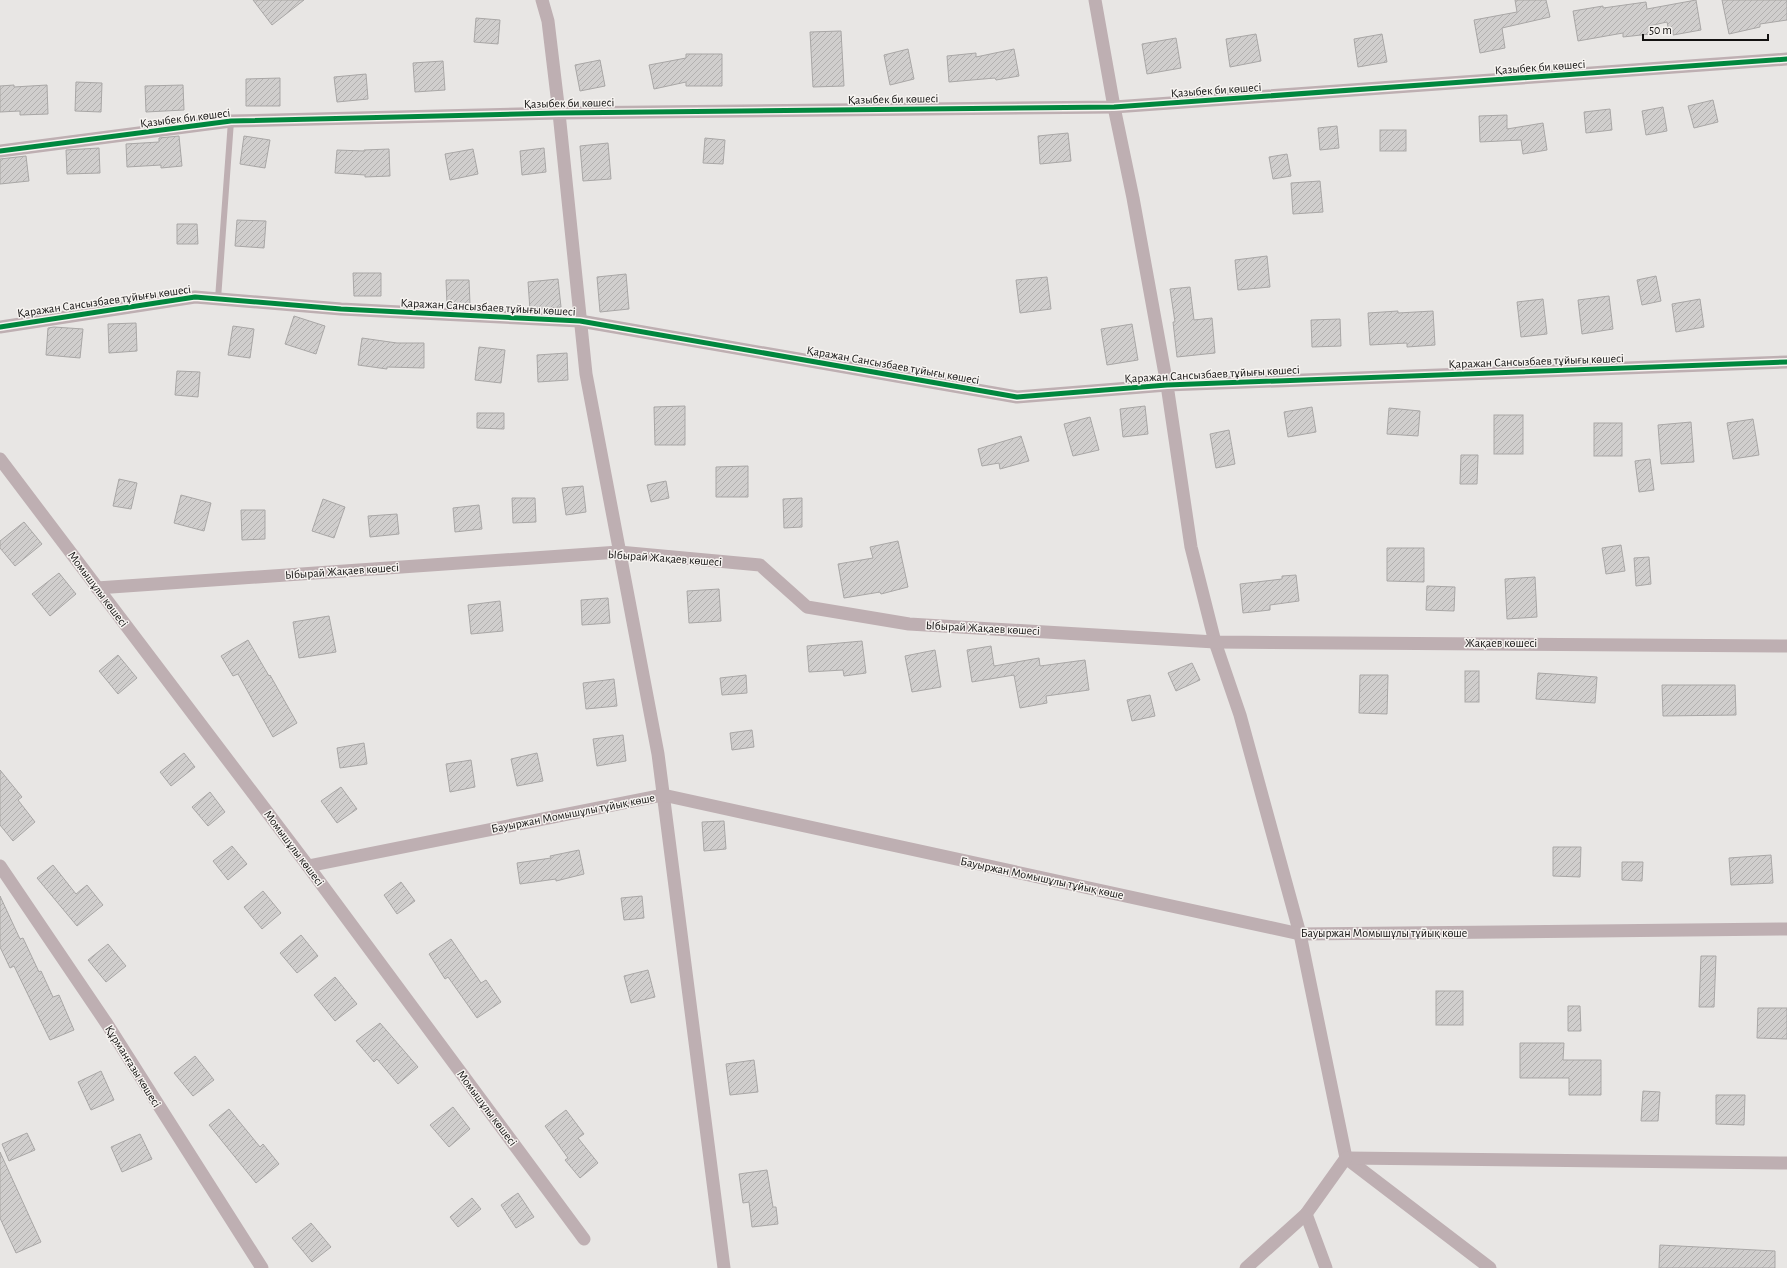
<svg xmlns="http://www.w3.org/2000/svg" width="1787" height="1268" font-family="'Alegreya Sans',sans-serif">
  <style>
    .building { fill: url(#building-hatch); stroke: #a9a7a6 }
    .lines { fill: none; stroke-linecap: round; stroke-linejoin: round }
    .lane { stroke: #beafb2; stroke-width: 6 }
    .street { stroke: #beafb2; stroke-width: 13 }
    .cycleway-casing { stroke: #f6f3f0; stroke-width: 8 }
    .cycleway { stroke: #00873e; stroke-width: 5 }
    .labels { text-anchor: middle; stroke-width: 3; stroke-linejoin: round; paint-order: stroke }
    .street-label { font-size: 12px; fill: #121110; stroke: #f6f3f0 }
  </style>
  <defs>
    <pattern id="building-hatch" width="6" height="6" patternUnits="userSpaceOnUse"><rect width="6" height="6" fill="#d0cecd"/><path d="M-1 1l2-2M0 6l6-6M5 7l2-2" fill="none" stroke="#b2b0af"/></pattern>
  </defs>
  <rect width="100%" height="100%" fill="#e8e6e4"/>
  <g class="building">
    <path d="M253,0h51l-32,25z"/>
    <path d="M1515,0h31l4,17 -48,11 3,20 -25,5 -6,-33 43,-8z"/>
    <path d="M1696,0l5,30 -28,5v-4h-4l-2,-9 -18,4 1,8 -27,3v-4l-45,8 -5,-30 30,-5v2l43,-6 1,7z"/>
    <path d="M1722,0h65v20l-27,4v3l-31,7z"/>
    <path d="M476,18l24,2 -2,24 -24,-2z"/>
    <path d="M841,31l3,55 -31,1 -3,-55z"/>
    <path d="M1256,34l5,27 -31,6 -4,-28z"/>
    <path d="M1382,34l5,28 -29,5 -4,-28z"/>
    <path d="M1176,38l5,30 -34,6 -5,-30z"/>
    <path d="M908,49l6,30 -24,6 -6,-30z"/>
    <path d="M1014,49l5,27 -23,4 -1,-2 -46,4 -2,-26 29,-3v4z"/>
    <path d="M686,54h36v32h-36v-4l-32,7 -5,-24 37,-7z"/>
    <path d="M600,60l5,26 -25,5 -5,-26z"/>
    <path d="M443,61l2,29 -30,2 -2,-29z"/>
    <path d="M366,74l2,25 -31,3 -3,-25z"/>
    <path d="M280,78v28h-34v-27z"/>
    <path d="M76,82l26,1 -1,29 -26,-1z"/>
    <path d="M14,85v2l33,-2 1,29 -28,1v-4l-20,1v-26z"/>
    <path d="M183,85l1,25 -38,2 -1,-26z"/>
    <path d="M1713,100l5,22 -24,6 -6,-22z"/>
    <path d="M1663,107l4,24 -21,4 -4,-24z"/>
    <path d="M1610,109l2,21 -26,3 -2,-21z"/>
    <path d="M1507,115v14l36,-6 4,27 -24,4 -2,-14 -41,2 -1,-26z"/>
    <path d="M1337,126l2,22 -19,2 -2,-22z"/>
    <rect x="1380" y="130" width="26" height="21"/>
    <path d="M1068,133l3,28 -31,3 -2,-28z"/>
    <path d="M179,136l3,30 -21,2v-3l-34,2 -1,-23 33,-2v-4z"/>
    <path d="M244,136l26,4 -5,28 -25,-4z"/>
    <path d="M705,138l20,2 -2,24 -20,-1z"/>
    <path d="M608,143l3,36 -28,2 -3,-35z"/>
    <path d="M99,148l1,25 -33,1 -1,-24z"/>
    <path d="M544,148l2,24 -24,3 -2,-24z"/>
    <path d="M389,149l1,27 -25,1v-2l-30,-2 2,-23 27,1v-1z"/>
    <path d="M473,149l5,25 -28,6 -5,-26z"/>
    <path d="M1287,154l4,22 -18,3 -4,-22z"/>
    <path d="M26,156l3,25 -29,3v-25z"/>
    <path d="M1320,181l3,31 -30,2 -2,-31z"/>
    <path d="M237,220l29,1 -2,27 -29,-2z"/>
    <path d="M177,224h20l1,20h-21z"/>
    <path d="M1267,256l3,31 -32,3 -3,-30z"/>
    <path d="M353,273h28v23h-27z"/>
    <path d="M626,274l3,35 -29,3 -3,-35z"/>
    <path d="M1656,276l5,25 -19,4 -5,-25z"/>
    <path d="M1047,277l4,32 -31,4 -4,-33z"/>
    <path d="M558,279l3,28 -31,3 -2,-28z"/>
    <path d="M446,280h23l1,24 -23,1z"/>
    <path d="M1190,287l4,33 18,-2 3,35 -38,4 -4,-35h2l-5,-33z"/>
    <path d="M1609,296l4,33 -31,5 -4,-34z"/>
    <path d="M1543,299l4,35 -26,3 -4,-35z"/>
    <path d="M1700,299l4,28 -28,5 -4,-28z"/>
    <path d="M1398,311v2l35,-2 2,34 -28,2v-4l-37,2 -2,-32z"/>
    <path d="M294,316l31,10 -9,28 -31,-10z"/>
    <path d="M1340,319l1,27 -29,1 -1,-27z"/>
    <path d="M136,323l1,28 -28,2 -1,-29z"/>
    <path d="M1132,324l6,36 -31,5 -6,-36z"/>
    <path d="M233,326l21,3 -4,29 -22,-3z"/>
    <path d="M54,327l29,2 -3,29 -34,-3 2,-27z"/>
    <path d="M362,338l35,5h27v25l-37,-1v2l-29,-4z"/>
    <path d="M479,347l26,3 -4,33 -26,-3z"/>
    <path d="M567,353l1,27 -30,2 -1,-27z"/>
    <path d="M177,371l23,1 -2,25 -23,-2z"/>
    <path d="M685,406v39h-30l-1,-38z"/>
    <path d="M1145,406l3,28 -25,3 -3,-28z"/>
    <path d="M1312,407l4,25 -28,5 -4,-25z"/>
    <path d="M1389,408l31,3 -2,25 -31,-2z"/>
    <path d="M477,413h27v16l-27,-1z"/>
    <rect x="1494" y="415" width="29" height="39"/>
    <path d="M1090,417l9,33 -26,6 -9,-32z"/>
    <path d="M1753,419l6,36 -26,4 -6,-36z"/>
    <path d="M1691,422l3,40 -33,2 -3,-39z"/>
    <rect x="1594" y="423" width="28" height="33"/>
    <path d="M1229,430l6,34 -19,4 -6,-34z"/>
    <path d="M1021,436l8,25 -29,8 -1,-6 -17,3 -4,-17z"/>
    <path d="M1461,455h17l-1,29h-17z"/>
    <path d="M1650,459l4,31 -15,2 -4,-31z"/>
    <path d="M748,466v31h-32v-30z"/>
    <path d="M119,479l18,4 -6,26 -18,-3z"/>
    <path d="M666,481l3,17 -18,4 -4,-17z"/>
    <path d="M583,486l3,26 -20,3 -4,-27z"/>
    <path d="M181,495l30,8 -7,28 -30,-8z"/>
    <path d="M512,498h23l1,24 -23,1z"/>
    <path d="M802,498v29l-18,1 -1,-29z"/>
    <path d="M323,499l22,8 -11,31 -22,-7z"/>
    <path d="M479,505l3,24 -27,3 -2,-24z"/>
    <path d="M241,510h24v29l-23,1z"/>
    <path d="M397,514l2,20 -29,3 -2,-21z"/>
    <path d="M24,522l18,22 -27,22 -15,-18v-7z"/>
    <path d="M898,541l10,46 -27,7 -1,-2 -36,6 -6,-34 35,-6 -3,-11z"/>
    <path d="M1621,545l4,26 -19,3 -4,-26z"/>
    <path d="M1387,548h37v34l-37,-1z"/>
    <path d="M1649,557l2,27 -15,2 -2,-28z"/>
    <path d="M59,573l17,21 -26,22 -18,-22z"/>
    <path d="M1296,575l3,26 -29,4v5l-27,3 -3,-29 42,-5v-3z"/>
    <path d="M1535,577l2,40 -30,2 -2,-40z"/>
    <path d="M1427,586l28,1 -1,24 -28,-1z"/>
    <path d="M719,589l2,32 -32,2 -2,-32z"/>
    <path d="M608,598l2,25 -28,2 -1,-25z"/>
    <path d="M500,601l3,30 -32,3 -3,-29z"/>
    <path d="M329,616l7,36 -37,6 -6,-36z"/>
    <path d="M248,640l21,36 1,-1 27,48 -24,14 -35,-63 -5,2 -12,-20z"/>
    <path d="M862,641l4,32 -22,3 -1,-6 -34,2 -2,-26z"/>
    <path d="M991,646l3,20 45,-8 1,8 45,-6 4,30 -43,6 1,7 -27,5 -6,-33 -42,7 -5,-32z"/>
    <path d="M935,650l6,37 -29,5 -7,-36z"/>
    <path d="M118,655l19,23 -19,16 -19,-23z"/>
    <path d="M1192,663l8,17 -24,11 -8,-18z"/>
    <rect x="1465" y="671" width="14" height="31"/>
    <path d="M1538,673l59,4 -2,26 -59,-4z"/>
    <path d="M746,675l1,18 -25,2 -2,-17z"/>
    <path d="M1360,675h28l-1,39 -28,-1z"/>
    <path d="M614,679l3,27 -31,3 -3,-26z"/>
    <path d="M1662,685h73l1,30 -73,1z"/>
    <path d="M1150,695l5,21 -23,5 -5,-21z"/>
    <path d="M752,730l2,17 -22,3 -2,-17z"/>
    <path d="M623,735l3,26 -29,5 -4,-27z"/>
    <path d="M364,743l3,21 -27,4 -3,-20z"/>
    <path d="M184,753l11,14 -24,19 -11,-14z"/>
    <path d="M537,753l6,28 -26,5 -6,-27z"/>
    <path d="M471,760l4,27 -25,5 -4,-28z"/>
    <path d="M0,770l22,27 -4,3 17,22 -22,19 -13,-16z"/>
    <path d="M341,787l16,22 -20,14 -16,-22z"/>
    <path d="M210,792l15,20 -17,14 -16,-19z"/>
    <path d="M724,821l2,28 -22,2 -2,-29z"/>
    <path d="M232,846l15,18 -19,16 -15,-19z"/>
    <path d="M1553,847h28l-1,30 -27,-1z"/>
    <path d="M579,850l5,24 -28,7v-2l-36,5 -3,-21 34,-5 -1,-2z"/>
    <path d="M1771,855l2,28 -42,2 -2,-27z"/>
    <path d="M1622,862h21l-1,19 -20,-1z"/>
    <path d="M53,865l23,29 11,-9 16,20 -26,21 -40,-48z"/>
    <path d="M401,882l14,19 -18,13 -13,-19z"/>
    <path d="M263,891l18,22 -19,16 -18,-22z"/>
    <path d="M0,896l20,43 3,-1 16,34 2,-1 12,26 6,-2 15,35 -24,10 -36,-74 -4,2 -10,-21z"/>
    <path d="M642,896l2,22 -20,2 -3,-22z"/>
    <path d="M301,935l17,21 -21,17 -17,-20z"/>
    <path d="M451,939l30,44 5,-3 15,22 -24,16 -29,-41 -3,2 -16,-25z"/>
    <path d="M108,944l18,22 -20,16 -18,-22z"/>
    <path d="M1701,956h15l-2,51h-15z"/>
    <path d="M648,970l7,27 -24,6 -7,-27z"/>
    <path d="M335,977l22,27 -22,17 -21,-26z"/>
    <rect x="1436" y="991" width="27" height="34"/>
    <path d="M1568,1006h12l1,25h-13z"/>
    <path d="M1758,1008h29v31l-30,-1z"/>
    <path d="M380,1023l38,44 -20,17 -21,-25 -3,3 -18,-21z"/>
    <path d="M1520,1043h44l-1,17h38v35h-32v-17h-49z"/>
    <path d="M195,1056l19,24 -21,16 -19,-23z"/>
    <path d="M754,1060l4,32 -28,3 -4,-31z"/>
    <path d="M101,1071l13,29 -23,10 -13,-28z"/>
    <path d="M1643,1091l17,1 -2,29h-17z"/>
    <path d="M1716,1095h29l-1,30 -28,-1z"/>
    <path d="M453,1107l17,22 -21,18 -19,-22z"/>
    <path d="M229,1109l31,38 3,-3 16,20 -23,19 -47,-58z"/>
    <path d="M566,1110l18,24 -6,4 20,25 -18,15 -15,-18 3,-2 -23,-32z"/>
    <path d="M27,1133l8,17 -26,11 -7,-17z"/>
    <path d="M140,1134l12,25 -30,13 -11,-25z"/>
    <path d="M0,1152l41,90 -25,11 -16,-35z"/>
    <path d="M767,1170l6,37h3l2,17 -26,3 -3,-25 -6,1 -4,-29z"/>
    <path d="M518,1193l16,24 -18,11 -15,-23z"/>
    <path d="M472,1198l9,11 -23,18 -8,-10z"/>
    <path d="M311,1223l20,24 -19,15 -20,-24z"/>
    <path d="M1660,1245l115,6v17h-116z"/>
  </g>
  <g class="lines">
    <path class="lane" d="M218,299l13,-178"/>
    <g class="street">
      <path d="M542,0l6,21 11,92 27,261 72,380 66,514"/>
      <path d="M1095,0l19,107 19,91 34,187 24,162 24,95 25,73 60,219 46,224 144,110"/>
      <path d="M0,151l231,-30 328,-8 555,-6 673,-48"/>
      <path d="M0,327l195,-30 146,12 239,12 437,76 150,-12 620,-23"/>
      <path d="M0,459l308,407 276,373"/>
      <path d="M97,588l522,-36 141,13 47,42 102,17 306,18 572,4"/>
      <path d="M0,866l107,158 155,244"/>
      <path d="M308,866l355,-71 637,139 487,-5"/>
      <path d="M1346,1158l441,5"/>
      <path d="M1306,1214l20,54"/>
      <path d="M1246,1268l60,-54 40,-56"/>
    </g>
    <g class="cycleway-casing">
      <g id="cycleway">
        <path d="M0,151l231,-30 328,-8 555,-6 673,-48"/>
        <path d="M0,327l195,-30 146,12 239,12 437,76 150,-12 620,-23"/>
      </g>
    </g>
    <use href="#cycleway" class="cycleway"/>
  </g>
  <g class="labels">
    <g class="street-label">
      <text transform="translate(1540 67) rotate(-4)" y="4">Қазыбек би көшесі</text>
      <text transform="translate(1216 90) rotate(-4)" y="4">Қазыбек би көшесі</text>
      <text transform="translate(893 99) rotate(-1)" y="4">Қазыбек би көшесі</text>
      <text transform="translate(569 103) rotate(-1)" y="4">Қазыбек би көшесі</text>
      <text transform="translate(185 118) rotate(-7)" y="4">Қазыбек би көшесі</text>
      <text transform="translate(104 301) rotate(-8)" y="4">Қаражан Сансызбаев тұйығы көшесі</text>
      <text transform="translate(488 307) rotate(3)" y="4">Қаражан Сансызбаев тұйығы көшесі</text>
      <text transform="translate(1536 361) rotate(-2)" y="4">Қаражан Сансызбаев тұйығы көшесі</text>
      <text transform="translate(893 365) rotate(10)" y="4">Қаражан Сансызбаев тұйығы көшесі</text>
      <text transform="translate(1212 374) rotate(-3)" y="4">Қаражан Сансызбаев тұйығы көшесі</text>
      <text transform="translate(665 558) rotate(4)" y="4">Ыбырай Жақаев көшесі</text>
      <text transform="translate(342 571) rotate(-4)" y="4">Ыбырай Жақаев көшесі</text>
      <text transform="translate(98 589) rotate(53)" y="4">Момышұлы көшесі</text>
      <text transform="translate(983 628) rotate(3)" y="4">Ыбырай Жақаев көшесі</text>
      <text x="1501" y="647">Жақаев көшесі</text>
      <text transform="translate(573 813) rotate(-11)" y="4">Бауыржан Момышұлы тұйық көше</text>
      <text transform="translate(294 848) rotate(53)" y="4">Момышұлы көшесі</text>
      <text transform="translate(1042 878) rotate(12)" y="4">Бауыржан Момышұлы тұйық көше</text>
      <text x="1384" y="937">Бауыржан Момышұлы тұйық көше</text>
      <text transform="translate(133 1066) rotate(58)" y="4">Құрманғазы көшесі</text>
      <text transform="translate(487 1108) rotate(53)" y="4">Момышұлы көшесі</text>
    </g>
  </g>
  <path d="M1643 34v6h125v-6" fill="none" stroke="#121110" stroke-width="2"/>
  <text x="1649" y="34" font-size="12" fill="#121110" stroke="#f6f3f0" stroke-width="3" paint-order="stroke">50 m</text>
</svg>
